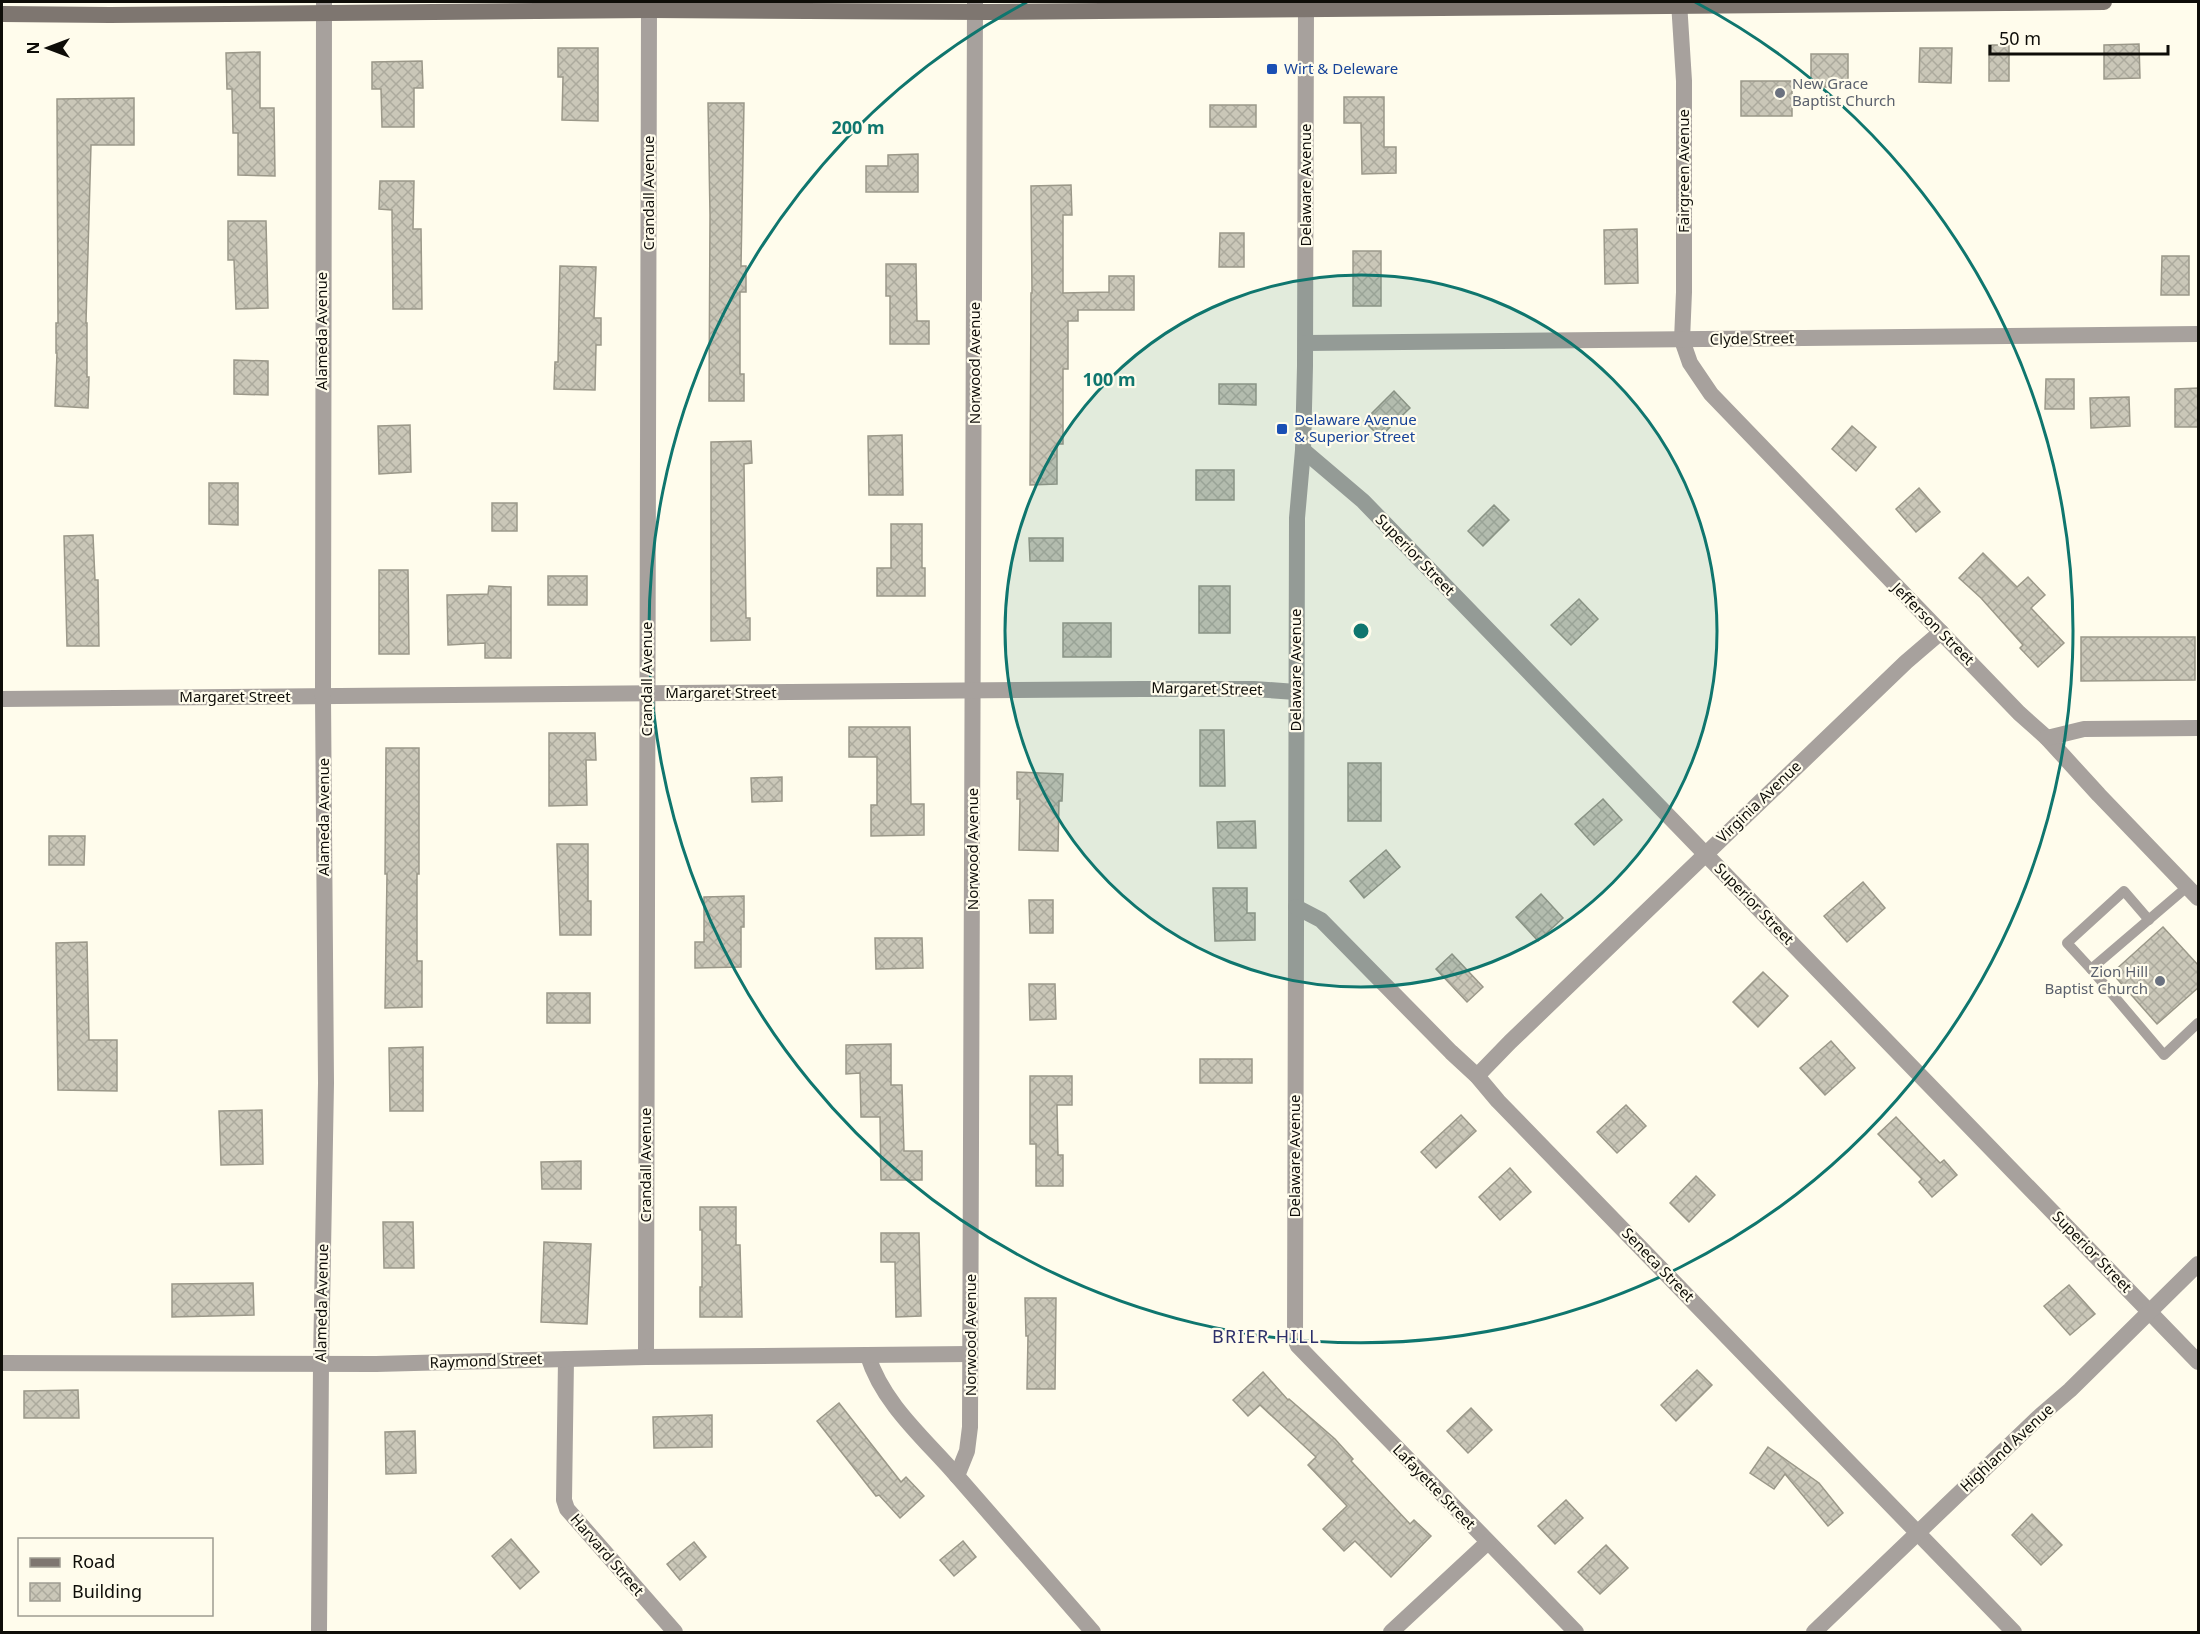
<svg xmlns="http://www.w3.org/2000/svg" width="2200" height="1634" font-family="'Noto Sans',sans-serif">
  <style>
    .building { fill: url(#building-cross-hatch); stroke: #9b9889; stroke-width: 1.5 }
    .lines { fill: none; stroke-linecap: round; stroke-linejoin: round }
    .service { stroke: #a7a19d; stroke-width: 10 }
    .minor { stroke: #a7a19d; stroke-width: 16 }
    .secondary { stroke: #7e7670; stroke-width: 16 }
    .ring { fill: none; stroke: #0f766e; stroke-width: 3 }
    .transit-dot { fill: #1a4fb4; stroke: #fffcec; stroke-width: 2 }
    .worship-dot { fill: #6b7280; stroke: #fffcec; stroke-width: 2 }
    .labels { text-anchor: middle; stroke-width: 4.5; stroke-linejoin: round; paint-order: stroke }
    .transit-label { font-size: 15px; fill: #164399; stroke: #fffcec; text-anchor: start }
    .worship-label { font-size: 15px; fill: #5b616d; stroke: #fffcec; text-anchor: start }
    .street-label { font-size: 15px; fill: #0e0d08; stroke: #fffcec }
    .quarter-label { font-size: 18px; letter-spacing: 1.5px; fill: #2d306a; stroke: #fffcec }
    .centre { fill: #0f766e; stroke: #fffcec; stroke-width: 3 }
    .ring-label { font-size: 18px; text-anchor: middle; font-weight: bold; fill: #0f766e; stroke: #fffcec; stroke-width: 4.5; stroke-linejoin: round; paint-order: stroke }
  </style>
  <defs>
    <pattern id="building-cross-hatch" width="8" height="8" patternUnits="userSpaceOnUse" patternTransform="scale(1.5)"><rect width="8" height="8" fill="#cac7b8"/><path d="M0 0l8 8M0 8l8-8" fill="none" stroke="#acaa9d"/></pattern>
  </defs>
  <rect width="100%" height="100%" fill="#fffcec"/>
  <g class="building">
    <path d="M2139,44l1,34 -36,1v-34z"/>
    <rect x="1989" y="45" width="20" height="36"/>
    <path d="M558,48h40v73l-36,-1 1,-43h-5z"/>
    <path d="M1920,48h32l-1,35 -32,-1z"/>
    <path d="M260,52v56h14l1,68 -37,-1v-42h-5l-1,-44h-5l-1,-36z"/>
    <rect x="1811" y="54" width="37" height="33"/>
    <path d="M422,61l1,27h-9v39h-32l-1,-38h-9v-27z"/>
    <rect x="1741" y="81" width="51" height="35"/>
    <path d="M1344,97h40v50h12v26l-34,1 -1,-51h-17z"/>
    <path d="M134,98v47h-43l-5,178h1v54h2l-1,31 -33,-2 2,-53h-1v-30h2l-1,-224z"/>
    <path d="M708,103h36l-3,163h5v26h-6v82h4v27h-35l1,-186z"/>
    <rect x="1210" y="105" width="46" height="22"/>
    <path d="M918,154v38h-52v-26h22v-11z"/>
    <path d="M380,181h34l-1,48h8l1,80h-29l-1,-99 -13,-1z"/>
    <path d="M1071,185l1,30h-9v78l46,-1v-16h25v34h-56v11h-10v48h-5v75h-6v40l-27,1 1,-192h1l-1,-107z"/>
    <path d="M228,221h38l2,87 -32,1 -2,-49h-6z"/>
    <path d="M1637,229l1,54 -33,1 -1,-54z"/>
    <path d="M1220,233h24v34h-25z"/>
    <rect x="1353" y="251" width="28" height="55"/>
    <path d="M2162,256h27v39h-28z"/>
    <path d="M886,264h30l1,57h12v23h-39v-48h-4z"/>
    <path d="M560,266l36,1 -2,51h7v27h-5l-1,45 -41,-1 1,-27h3z"/>
    <path d="M234,360l34,1v34l-34,-1z"/>
    <path d="M2046,379h28v30h-29z"/>
    <path d="M1219,384h37v21l-37,-1z"/>
    <path d="M2199,388v39h-24v-38z"/>
    <path d="M1394,391l16,17 -30,29 -16,-16z"/>
    <path d="M2129,397l1,29 -39,2 -1,-30z"/>
    <path d="M410,425l1,47 -32,2 -1,-48z"/>
    <path d="M1852,426l24,21 -20,24 -24,-22z"/>
    <path d="M902,435l1,60h-34l-1,-59z"/>
    <path d="M751,441l1,22 -8,1 2,154h4v22l-39,1v-199z"/>
    <rect x="1196" y="470" width="38" height="30"/>
    <path d="M209,483h29v42l-29,-1z"/>
    <path d="M1919,488l21,24 -24,20 -20,-23z"/>
    <rect x="492" y="503" width="25" height="28"/>
    <path d="M1494,505l15,15 -26,26 -15,-15z"/>
    <path d="M891,524h31v44h3v28h-48v-28h14z"/>
    <path d="M93,535l2,45h3l1,66h-32l-3,-110z"/>
    <path d="M1029,538h34v23h-33z"/>
    <path d="M1983,553l34,34 11,-10 17,18 -14,13 33,35 -26,24 -18,-19 3,-3 -42,-47 -22,-20z"/>
    <path d="M379,570h29l1,84h-30z"/>
    <rect x="548" y="576" width="39" height="29"/>
    <path d="M489,586l22,1v71h-26v-15l-37,2 -1,-50 41,-1z"/>
    <rect x="1199" y="586" width="31" height="47"/>
    <path d="M1579,599l19,20 -27,26 -20,-20z"/>
    <rect x="1063" y="623" width="48" height="34"/>
    <path d="M2081,637h114v43l-114,1z"/>
    <path d="M849,727h61l1,77h13v31l-53,1v-31h6v-48h-28z"/>
    <path d="M1200,730h24l1,56h-25z"/>
    <path d="M549,733h46l1,27h-10l1,45 -38,1z"/>
    <path d="M386,748h33v126h-2v87h5v46l-37,1 2,-134h-2z"/>
    <rect x="1348" y="763" width="33" height="58"/>
    <path d="M1017,772l46,2 -1,27h-3l-1,50 -39,-1 1,-51h-3z"/>
    <path d="M782,777v24l-30,1 -1,-24z"/>
    <path d="M1603,799l19,21 -28,25 -19,-21z"/>
    <path d="M1255,821l1,27h-38l-1,-26z"/>
    <path d="M49,836h36l-1,29h-35z"/>
    <path d="M557,844h31v57h3v34h-31z"/>
    <path d="M1386,850l14,17 -36,31 -14,-17z"/>
    <path d="M1863,882l22,26 -38,34 -23,-26z"/>
    <path d="M1213,888h34v25h8v27l-40,1z"/>
    <path d="M1541,894l22,24 -25,23 -22,-24z"/>
    <path d="M744,896v31h-3v40l-46,1v-26h9v-45z"/>
    <path d="M1029,900h24v33h-23z"/>
    <path d="M2163,927l36,39v21l-42,37 -45,-51z"/>
    <path d="M875,938h47l1,30 -47,1z"/>
    <path d="M87,942l2,98h28v51l-59,-1 -2,-147z"/>
    <path d="M1452,954l31,33 -16,15 -31,-33z"/>
    <path d="M1763,972l25,24 -30,31 -25,-25z"/>
    <path d="M1029,984h26l1,35 -26,1z"/>
    <rect x="547" y="993" width="43" height="30"/>
    <path d="M1831,1041l24,27 -30,27 -25,-27z"/>
    <path d="M891,1044v41h11l2,66h18v29h-41l-1,-63h-19l-1,-44 -14,1v-29z"/>
    <path d="M423,1047v64h-33l-1,-63z"/>
    <rect x="1200" y="1059" width="52" height="24"/>
    <path d="M1030,1076h42v29h-15l1,50h5v31h-27v-42h-6z"/>
    <path d="M1626,1105l20,21 -29,27 -20,-21z"/>
    <path d="M262,1110l1,54 -42,1 -2,-54z"/>
    <path d="M1461,1115l15,16 -40,37 -15,-16z"/>
    <path d="M1896,1117l44,46 4,-3 13,15 -25,22 -13,-15 3,-3 -44,-45z"/>
    <path d="M581,1161v28h-39l-1,-27z"/>
    <path d="M1510,1168l21,24 -31,28 -21,-23z"/>
    <path d="M1696,1176l19,19 -26,27 -19,-19z"/>
    <path d="M700,1207h36v38h4l2,72h-42v-30h2v-57h-2z"/>
    <path d="M383,1222h30l1,46h-30z"/>
    <path d="M881,1233h38l2,83 -25,1 -1,-55h-14z"/>
    <path d="M544,1242l47,2 -4,80 -46,-2z"/>
    <path d="M253,1283l1,32 -82,2v-33z"/>
    <path d="M2069,1285l26,29 -25,21 -26,-29z"/>
    <path d="M1025,1298h31l-1,91h-28l1,-53h-2z"/>
    <path d="M1697,1370l15,15 -36,36 -15,-16z"/>
    <path d="M1263,1372l25,28 1,-1 46,40 18,20 -2,2 59,63 4,-4 17,16 -40,41 -36,-36 -11,10 -21,-22 24,-23 -39,-41 8,-8 -56,-52 -12,11 -15,-16z"/>
    <path d="M78,1390l1,28h-55v-27z"/>
    <path d="M839,1403l62,79 5,-5 18,19 -24,22 -21,-23 -3,1 -59,-75z"/>
    <path d="M1471,1408l21,22 -24,23 -21,-22z"/>
    <path d="M712,1415v32l-58,1 -1,-31z"/>
    <path d="M415,1431l1,42 -30,1 -1,-42z"/>
    <path d="M1768,1447l51,36 24,30 -15,13 -43,-52 -11,15 -24,-16z"/>
    <path d="M1566,1500l17,18 -28,26 -17,-18z"/>
    <path d="M2032,1514l30,31 -21,20 -29,-30z"/>
    <path d="M511,1539l28,33 -19,17 -28,-33z"/>
    <path d="M963,1541l13,16 -22,19 -14,-16z"/>
    <path d="M694,1542l12,15 -26,23 -13,-16z"/>
    <path d="M1606,1545l22,23 -28,26 -22,-22z"/>
  </g>
  <g class="lines">
    <g class="service">
      <path d="M2187,887l-96,82 73,86 34,-32"/>
      <path d="M2091,969l-24,-26 57,-52 25,29"/>
    </g>
    <g class="minor">
      <path d="M975,2l-5,1425 -3,24 -10,25 136,156"/>
      <path d="M1306,2l-1,364 -2,84 -6,68 -2,821 3,7 278,286"/>
      <path d="M1679,2l5,79v211l-2,48 8,23 21,31 308,319 28,25 52,57 99,103"/>
      <path d="M1306,343l892,-9"/>
      <path d="M1303,450l60,51 835,861"/>
      <path d="M2,699l1139,-10h113l42,3"/>
      <path d="M2047,738l37,-9 114,-1"/>
      <path d="M1296,907l25,13 130,132 26,24 21,25 516,531"/>
      <path d="M1477,1076l33,-34 396,-380 35,-30"/>
      <path d="M868,1356c15,48 57,83 89,120"/>
      <path d="M646,1357l3,-1355"/>
      <path d="M566,1359l-2,141 3,9 108,123"/>
      <path d="M2,1363l374,1 270,-7 324,-3"/>
      <path d="M319,1632l2,-269 5,-280 -3,-386 1,-695"/>
      <path d="M1391,1632l97,-90"/>
      <path d="M1814,1632l227,-217 29,-25 128,-126"/>
    </g>
    <path class="secondary" d="M2,14l108,1 539,-5 338,2 1117,-10"/>
  </g>
  <circle cx="1361" cy="631" r="356" fill="#0f766e" fill-opacity=".12"/>
  <g class="ring">
    <circle cx="1361" cy="631" r="356"/>
    <path d="M1695 2A712 712 0 1 1 1027 2"/>
  </g>
  <g class="transit-dot">
    <rect x="1266" y="63" width="12" height="12" rx="3"/>
    <rect x="1276" y="423" width="12" height="12" rx="3"/>
  </g>
  <g class="worship-dot">
    <circle cx="1780" cy="93" r="6"/>
    <circle cx="2160" cy="981" r="6"/>
  </g>
  <g class="labels">
    <g class="transit-label">
      <text x="1284" y="74">Wirt &amp; Deleware</text>
      <text x="1294" y="425">Delaware Avenue<tspan x="1294" dy="17">&amp; Superior Street</tspan></text>
    </g>
    <g class="worship-label">
      <text x="1792" y="89">New Grace<tspan x="1792" dy="17">Baptist Church</tspan></text>
      <text x="2148" y="977" text-anchor="end">Zion Hill<tspan x="2148" dy="17">Baptist Church</tspan></text>
    </g>
    <g class="street-label">
      <text transform="translate(1684 171) rotate(-90)" y="5">Fairgreen Avenue</text>
      <text transform="translate(1306 185) rotate(-90)" y="5">Delaware Avenue</text>
      <text transform="translate(649 193) rotate(-90)" y="5">Crandall Avenue</text>
      <text transform="translate(322 331) rotate(-90)" y="5">Alameda Avenue</text>
      <text transform="translate(1752 339) rotate(-1)" y="5">Clyde Street</text>
      <text transform="translate(975 363) rotate(-90)" y="5">Norwood Avenue</text>
      <text transform="translate(1415 555) rotate(46)" y="5">Superior Street</text>
      <text transform="translate(1933 624) rotate(45)" y="5">Jefferson Street</text>
      <text transform="translate(1296 670) rotate(-90)" y="5">Delaware Avenue</text>
      <text transform="translate(647 679) rotate(-90)" y="5">Crandall Avenue</text>
      <text transform="translate(1207 689) rotate(1)" y="5">Margaret Street</text>
      <text x="721" y="698">Margaret Street</text>
      <text x="235" y="702">Margaret Street</text>
      <text transform="translate(1759 802) rotate(-44)" y="5">Virginia Avenue</text>
      <text transform="translate(324 817) rotate(-90)" y="5">Alameda Avenue</text>
      <text transform="translate(973 849) rotate(-90)" y="5">Norwood Avenue</text>
      <text transform="translate(1754 904) rotate(46)" y="5">Superior Street</text>
      <text transform="translate(1295 1156) rotate(-90)" y="5">Delaware Avenue</text>
      <text transform="translate(646 1165) rotate(-90)" y="5">Crandall Avenue</text>
      <text transform="translate(2092 1252) rotate(46)" y="5">Superior Street</text>
      <text transform="translate(1658 1265) rotate(46)" y="5">Seneca Street</text>
      <text transform="translate(322 1303) rotate(-89)" y="5">Alameda Avenue</text>
      <text transform="translate(971 1335) rotate(-90)" y="5">Norwood Avenue</text>
      <text transform="translate(486 1361) rotate(-2)" y="5">Raymond Street</text>
      <text transform="translate(2007 1448) rotate(-43)" y="5">Highland Avenue</text>
      <text transform="translate(1434 1487) rotate(46)" y="5">Lafayette Street</text>
      <text transform="translate(607 1555) rotate(49)" y="5">Harvard Street</text>
    </g>
    <g class="quarter-label">
      <text x="1266" y="1343">BRIER HILL</text>
    </g>
  </g>
  <circle cx="1361" cy="631" r="9" class="centre"/>
  <g class="ring-label">
    <text x="858" y="134">200 m</text>
    <text x="1109" y="386">100 m</text>
  </g>
  <rect width="2200" height="1634" fill="none" stroke="#0e0d08" stroke-width="6"/>
  <rect x="18" y="1538" width="195" height="78" fill="#fffcec" stroke="#9f9c91" stroke-width="1.5"/>
  <rect x="30" y="1558" width="30" height="9" fill="#7e7670" stroke="#9f9c91" stroke-width="1.5"/>
  <text x="72" y="1568" font-size="18" fill="#0e0d08">Road</text>
  <rect x="30" y="1583" width="30" height="18" fill="url(#building-cross-hatch)" stroke="#9f9c91" stroke-width="1.5"/>
  <text x="72" y="1598" font-size="18" fill="#0e0d08">Building</text>
  <g transform="translate(48 48) rotate(270)" stroke="#fffcec" stroke-width="4.5" paint-order="stroke">
  <path d="M0-4.5L10 22L0 15L-10 22Z" fill="#0e0d08"/>
  <text y="-9" font-size="16" font-weight="bold" text-anchor="middle" fill="#0e0d08">N</text>
  </g>
  <path d="M1990 45v9h178v-9" fill="none" stroke="#0e0d08" stroke-width="3"/>
  <text x="1999" y="45" font-size="18" fill="#0e0d08" stroke="#fffcec" stroke-width="4.5" paint-order="stroke">50 m</text>
</svg>
